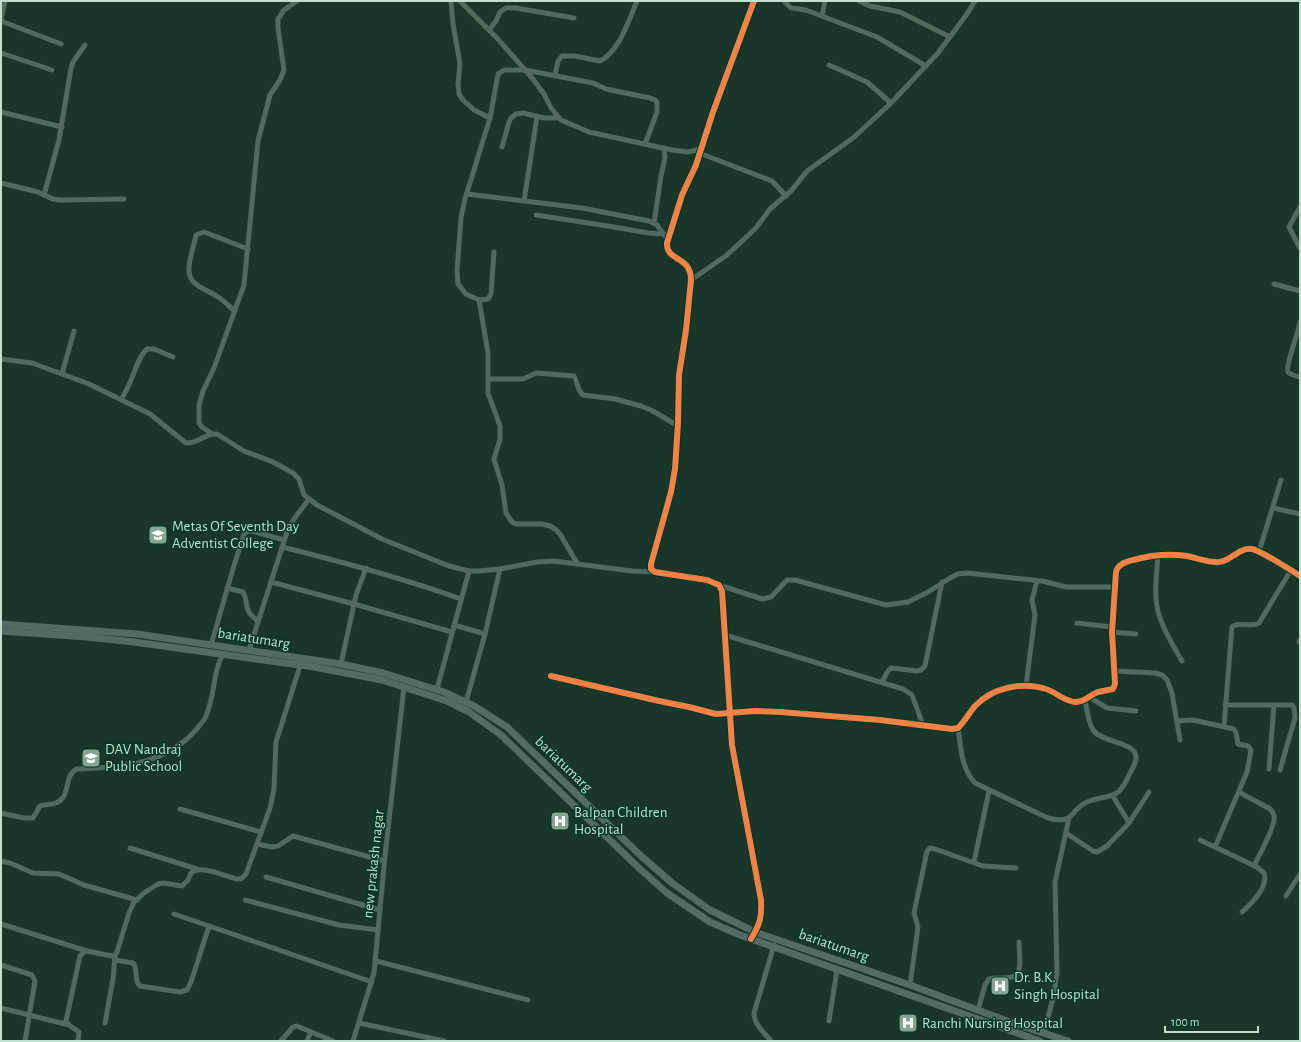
<svg xmlns="http://www.w3.org/2000/svg" width="1301" height="1042" font-family="'Alegreya Sans',sans-serif">
  <style>
    .lines { fill: none; stroke-linecap: round; stroke-linejoin: round }
    .street { stroke: #516a5f; stroke-width: 5 }
    .secondary { stroke: #516c64; stroke-width: 7 }
    .cycleway-casing { stroke: #003725; stroke-width: 8 }
    .cycleway { stroke: #f48246; stroke-width: 6 }
    .labels { text-anchor: middle; stroke-width: 3; stroke-linejoin: round; paint-order: stroke }
    .poi-label { font-size: 15px; fill: #bfe0cf; stroke: #003725; text-anchor: start }
    .street-label { font-size: 15px; fill: #bfe0cf; stroke: #003725 }
  </style>
  <rect width="100%" height="100%" fill="#19362b"/>
  <g class="lines">
    <g class="street">
      <path d="M451,1l2,23 7,40 -2,20 1,10 4,6 11,10 16,8"/>
      <path d="M460,1l37,37 36,41 11,15 7,14 10,12 28,12 83,18 16,2 12,-3"/>
      <path d="M754,1l-41,111 -17,53 -14,30 -15,48c-1,19 24,12 24,37l-5,50 -7,45 -1,48 -3,46 -4,23 -20,72v5l4,3 52,8 12,5 3,6 10,154 29,155 1,14 -7,20"/>
      <path d="M784,1l7,7 15,2 71,27 49,29"/>
      <path d="M859,1l11,5 30,6 50,25"/>
      <path d="M822,16l3,-15"/>
      <path d="M1,20l4,-19"/>
      <path d="M1,21l60,23"/>
      <path d="M489,30l7,-9 4,-9 6,-4h10l58,10"/>
      <path d="M1,53l51,17"/>
      <path d="M829,65l38,17 24,21"/>
      <path d="M555,75l3,-14 4,-5h13l25,5c19,-9 29,-41 37,-60"/>
      <path d="M1,112l61,15"/>
      <path d="M502,147l7,-25 2,-4 5,-4 7,-1 21,5h15"/>
      <path d="M699,153l73,28 14,15"/>
      <path d="M1,183l37,9 15,7 7,1 64,-1"/>
      <path d="M467,194l115,14 67,13 8,4 11,15"/>
      <path d="M44,195l15,-55 12,-72 2,-6 12,-17"/>
      <path d="M524,201l13,-84"/>
      <path d="M1300,207l-11,20 11,21"/>
      <path d="M536,215l78,12 34,6 15,1"/>
      <path d="M654,223l7,-47 4,-18 -1,-10"/>
      <path d="M691,280l36,-25 29,-27 14,-19 21,-18 16,-20 46,-33 38,-35 47,-50 29,-39 8,-13"/>
      <path d="M1274,284l26,7"/>
      <path d="M479,300l9,-1 3,-5 3,-42"/>
      <path d="M235,311c-6,-5 -11,-10 -17,-14 -11,-8 -30,-11 -29,-28 0,-11 5,-23 7,-34l8,-3 44,17"/>
      <path d="M1300,322c-1,9 -15,45 -12,50 3,3 8,4 12,5"/>
      <path d="M1,359l31,4 57,21 61,30 36,29c12,1 19,-10 31,-9l27,17 29,11 20,11 6,6 5,16 13,10 65,34 67,27 20,5h9l22,-2 37,-7 17,-1 78,10 23,1"/>
      <path d="M62,374l12,-43"/>
      <path d="M489,379h34l13,-6 38,3c4,5 2,13 9,19l32,4 26,7 12,5 25,15"/>
      <path d="M121,399c11,-13 15,-41 26,-50h7l19,8"/>
      <path d="M212,434l-10,-7 -3,-4v-18l4,-14 11,-23 30,-83 14,-144 12,-46 10,-15 4,-10 -6,-42v-9l6,-9 13,-9"/>
      <path d="M1273,508l27,6"/>
      <path d="M282,547c61,15 120,31 179,52"/>
      <path d="M1259,552l22,-72"/>
      <path d="M1158,555c-1,14 -3,29 -2,43 1,22 15,44 26,63"/>
      <path d="M577,563l-17,-29 -5,-5 -5,-3 -8,-2h-26l-4,-2 -6,-9 -4,-28 -8,-26 6,-20v-13l-12,-33v-40l-9,-53 -13,-6 -8,-10 -1,-13 4,-53 4,-19 25,-81 8,-44 6,-4h21l68,13 13,6 44,9 5,2 2,2v10l-12,32"/>
      <path d="M271,582l83,22 98,28"/>
      <path d="M719,585l43,14 9,-2 16,-17h8l91,25 22,-3 20,-10 22,-14 8,-4 9,-1 75,8 24,6h49"/>
      <path d="M227,588l16,4c7,12 -2,16 15,29"/>
      <path d="M1077,623l35,4"/>
      <path d="M454,625l31,9"/>
      <path d="M1112,632l24,2"/>
      <path d="M725,635l178,54 9,6 11,30"/>
      <path d="M1299,642l1,-2"/>
      <path d="M211,645l22,-76 11,-35 4,-3h4l32,9"/>
      <path d="M249,650l38,-118 7,-13 15,-20"/>
      <path d="M341,664l15,-69 10,-27"/>
      <path d="M1115,671l40,2 7,2 5,5 5,13 8,47"/>
      <path d="M551,676l108,25 30,6 27,7 39,-3 25,1 100,8 72,9 6,-1c7,-7 11,-15 17,-22 17,-18 47,-25 71,-17 10,3 19,13 30,13 9,0 14,-7 22,-10 5,-1 10,-2 15,-3l2,-5 -3,-52 4,-60c2,-8 10,-10 17,-12 18,-5 35,-7 54,-4 9,2 18,5 28,6 14,2 23,-15 37,-13 9,2 39,21 48,27"/>
      <path d="M882,682l6,-11 3,-3 26,3 4,-1 4,-4 17,-84"/>
      <path d="M1026,686l9,-71 -3,-15 5,-19"/>
      <path d="M437,689l32,-118"/>
      <path d="M1089,697l18,11 29,3"/>
      <path d="M466,702l19,-68 15,-65"/>
      <path d="M1225,705h67l2,3 1,10 -15,52"/>
      <path d="M1177,721l16,-1 41,9 2,4 2,11 10,2 3,4 -4,22 -32,75"/>
      <path d="M1224,726l8,-99c7,-6 19,1 27,-4l32,-53"/>
      <path d="M958,728c3,19 3,40 17,55l73,35c28,7 21,-8 39,-16 25,-10 30,1 43,-29 3,-5 7,-11 6,-17 -3,-15 -34,-13 -43,-26 -5,-8 -6,-21 -8,-30"/>
      <path d="M1269,769l5,-64"/>
      <path d="M1239,792l31,17c3,3 5,6 4,11 -1,11 -15,35 -20,46"/>
      <path d="M180,809l81,23"/>
      <path d="M1,813l23,5h9l7,-12c5,-2 11,-1 16,-3 16,-7 7,-28 21,-34 40,-2 77,-2 110,-30 7,-7 15,-14 19,-23 6,-14 7,-28 10,-42 1,-7 4,-14 7,-20"/>
      <path d="M1129,823l20,-31"/>
      <path d="M1066,833l27,18 4,1 10,-6 22,-23 -16,-27"/>
      <path d="M1200,840l57,27 7,6c5,14 -13,31 -22,39"/>
      <path d="M257,844l15,3 6,-1 15,-10 91,25"/>
      <path d="M130,848l67,21"/>
      <path d="M1,861l9,2 23,10 26,1 25,11 53,15"/>
      <path d="M974,862l15,-71"/>
      <path d="M266,877l114,33"/>
      <path d="M1286,896l14,-22"/>
      <path d="M245,900l94,25 39,5"/>
      <path d="M174,914l198,68"/>
      <path d="M1,924l86,27"/>
      <path d="M115,960l18,3c6,7 0,17 7,23l40,6 7,-2 4,-8 18,-56"/>
      <path d="M376,961l152,39"/>
      <path d="M1,965l31,10 3,6 -10,60"/>
      <path d="M910,985l8,-58 -4,-14 13,-62 3,-3 5,1 48,17 33,2"/>
      <path d="M1,1008l68,17"/>
      <path d="M978,1010l7,-25 4,-6c9,-3 21,2 29,-5l2,-10 -1,-22"/>
      <path d="M829,1021l8,-51"/>
      <path d="M105,1023l8,-44 2,-22"/>
      <path d="M359,1023l85,18"/>
      <path d="M1044,1033l10,-39 3,-21 -2,-91 14,-64"/>
      <path d="M78,1041l1,-9 -10,-7 -3,-4 14,-65 4,-4 3,-1 25,5 3,-1 2,-3 12,-39 5,-11 10,-9 14,-9 5,-1 19,3 6,-6 3,-7c10,-9 35,4 46,6h4l5,-5 24,-66 4,-19 2,-47 25,-79"/>
      <path d="M281,1041l12,-14 4,-1 36,15"/>
      <path d="M307,1041l4,-9"/>
      <path d="M353,1041l21,-68 11,-117 19,-169"/>
      <path d="M771,1041c-7,-9 -17,-16 -17,-28l20,-68"/>
    </g>
    <g class="secondary">
      <path d="M1,624l136,10 204,30 42,9 61,19 30,14 33,21 133,128 32,28 38,27 45,22 155,53 100,37 58,19"/>
      <path d="M1,631l86,6 47,5 180,25 68,13 65,21 22,11 32,23 139,134 27,24 43,29 30,13 300,106"/>
    </g>
    <g class="cycleway-casing">
      <g id="cycleway">
        <path d="M551,676l108,25 30,6 27,7 39,-3 25,1 100,8 72,9 6,-1c7,-7 11,-15 17,-22 17,-18 47,-25 71,-17 10,3 19,13 30,13 9,0 14,-7 22,-10 5,-1 10,-2 15,-3l2,-5 -3,-52 4,-60c2,-8 10,-10 17,-12 18,-5 35,-7 54,-4 9,2 18,5 28,6 14,2 23,-15 37,-13 9,2 39,21 48,27"/>
        <path d="M751,939c9,-15 11,-22 10,-39l-29,-155 -10,-154 -3,-6 -12,-5 -52,-8 -4,-3v-5l20,-72 4,-23 3,-46 1,-48 7,-45 5,-50c0,-25 -25,-18 -24,-37l15,-48 14,-30 17,-53 41,-111"/>
      </g>
    </g>
    <use href="#cycleway" class="cycleway"/>
  </g>
  <defs>
    <g id="university-square" transform="scale(1)"><rect x="-9" y="-9" width="18" height="18" rx="4" fill="#85a496" stroke="#003725"/><path d="M0-5L7-2L0 1L-7-2ZM-4 1L0 2.5L4 1V4Q0 6-4 4Z" fill="#fff"/></g>
    <g id="school-square" transform="scale(1)"><rect x="-9" y="-9" width="18" height="18" rx="4" fill="#85a496" stroke="#003725"/><path d="M0-5L7-2L0 1L-7-2ZM-4 1L0 2.5L4 1V4Q0 6-4 4Z" fill="#fff"/></g>
    <g id="hospital-square" transform="scale(1)"><rect x="-9" y="-9" width="18" height="18" rx="4" fill="#85a496" stroke="#003725"/><path d="M-5-5h3v3.5h4V-5h3V5h-3V1.5h-4V5h-3Z" fill="#fff"/></g>
  </defs>
  <g fill-rule="evenodd">
    <use href="#university-square" x="158" y="535"/>
    <use href="#school-square" x="91" y="758"/>
    <use href="#hospital-square" x="560" y="821"/>
    <use href="#hospital-square" x="1000" y="986"/>
    <use href="#hospital-square" x="908" y="1023"/>
  </g>
  <g class="labels">
    <g class="poi-label">
      <text x="172" y="531">Metas Of Seventh Day<tspan x="172" dy="17">Adventist College</tspan></text>
      <text x="105" y="754">DAV Nandraj<tspan x="105" dy="17">Public School</tspan></text>
      <text x="574" y="817">Balpan Children<tspan x="574" dy="17">Hospital</tspan></text>
      <text x="1014" y="982">Dr. B.K.<tspan x="1014" dy="17">Singh Hospital</tspan></text>
      <text x="922" y="1028">Ranchi Nursing Hospital</text>
    </g>
    <g class="street-label">
      <text transform="translate(254 638) rotate(9)" y="5">bariatumarg</text>
      <text transform="translate(564 764) rotate(44)" y="5">bariatumarg</text>
      <text transform="translate(373 864) rotate(-84)" y="5">new prakash nagar</text>
      <text transform="translate(834 945) rotate(19)" y="5">bariatumarg</text>
    </g>
  </g>
  <rect width="1301" height="1042" fill="none" stroke="#bfe0cf" stroke-width="4"/>
  <path d="M1165 1026v6h93v-6" fill="none" stroke="#bfe0cf" stroke-width="2"/>
  <text x="1171" y="1026" font-size="12" fill="#bfe0cf" stroke="#003725" stroke-width="3" paint-order="stroke">100 m</text>
</svg>
